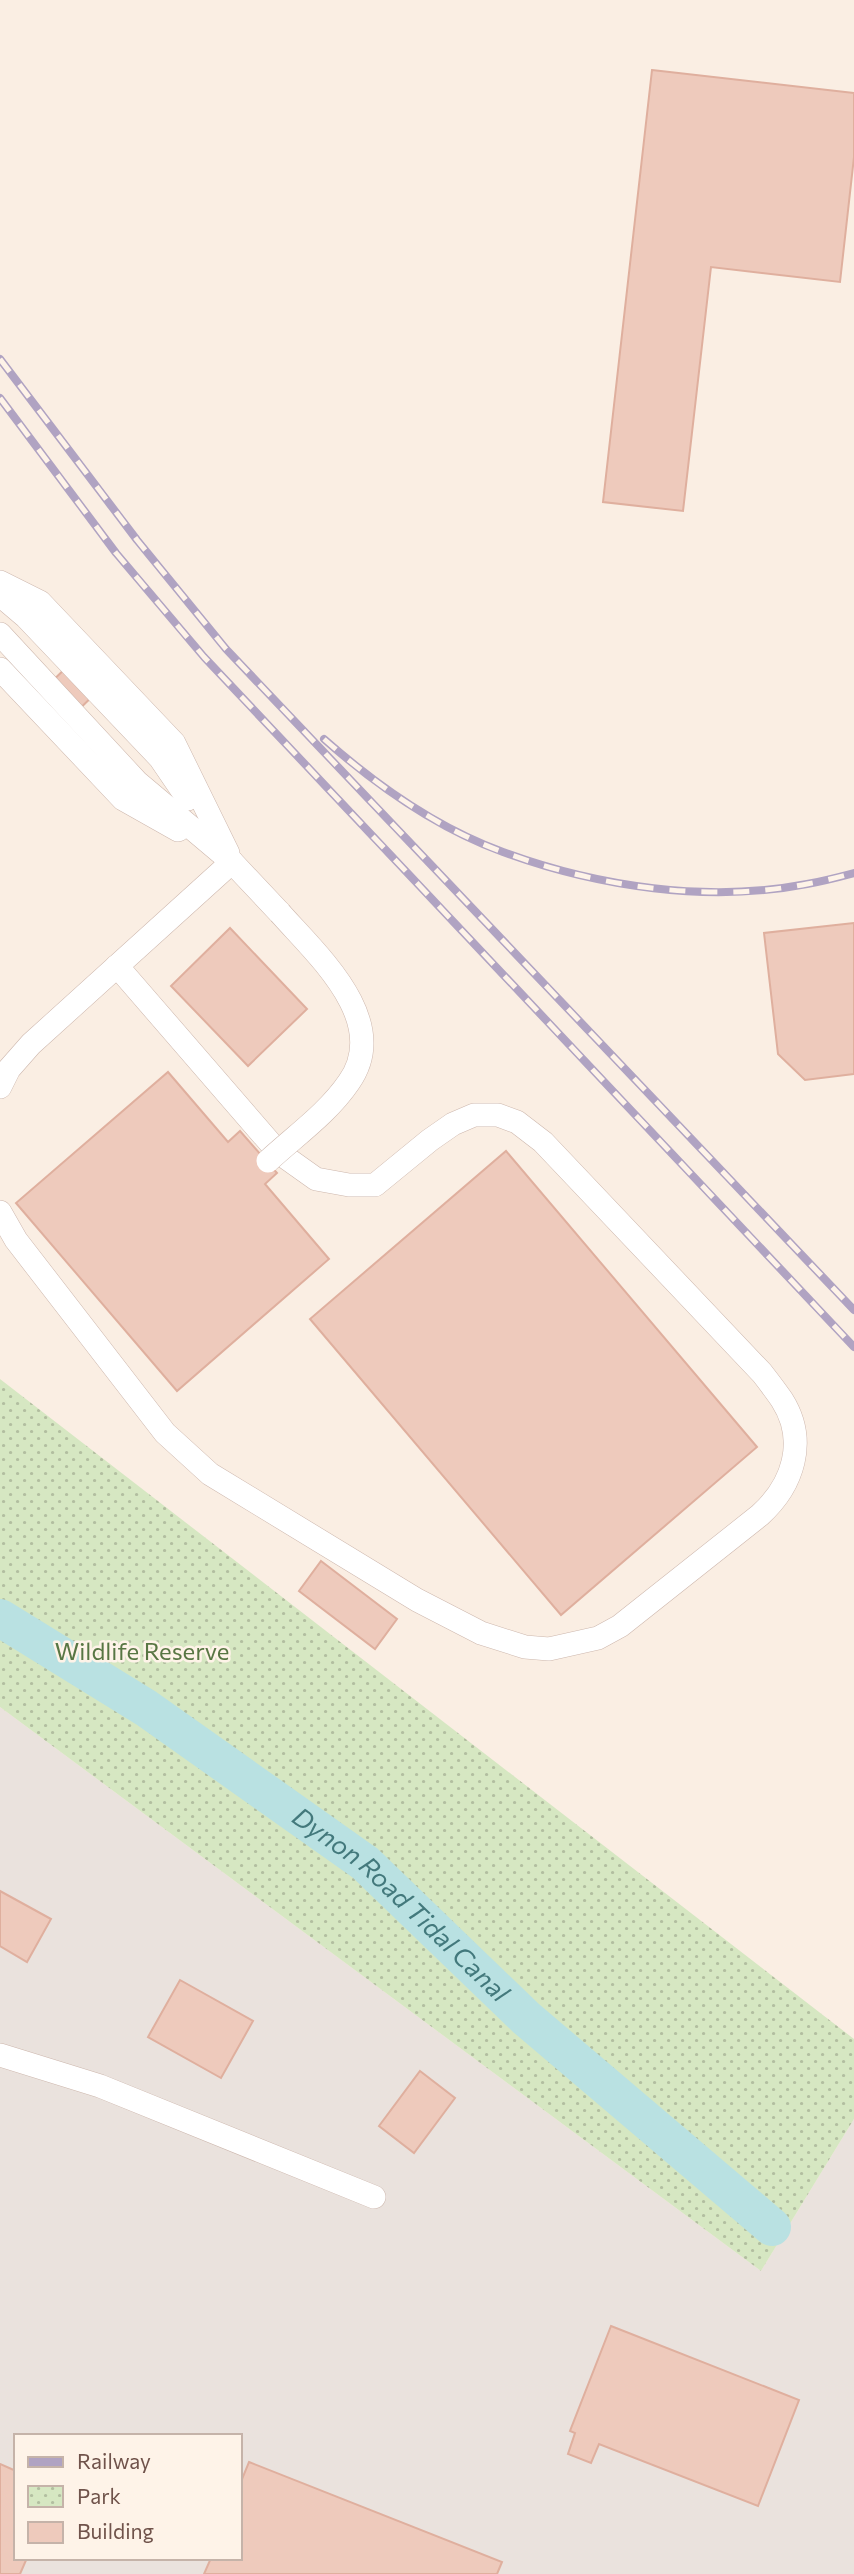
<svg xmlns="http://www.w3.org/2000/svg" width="854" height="2574" font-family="Commissioner,sans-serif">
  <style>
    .industrial { fill: #eae2dd; fill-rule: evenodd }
    .park { fill: url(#park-dots) }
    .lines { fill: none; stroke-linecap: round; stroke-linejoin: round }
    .canal { stroke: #b9e1e2; stroke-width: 38 }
    .building { fill: #eecabc; stroke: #dfaf9e; stroke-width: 2 }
    .service-casing { stroke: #cdb7ad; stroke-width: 24 }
    .service { stroke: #fff; stroke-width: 23 }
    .rail-casing { stroke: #b0a3c2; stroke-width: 8 }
    .rail { stroke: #fef3e8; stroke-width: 5; stroke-dasharray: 16; stroke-linecap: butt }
    .service-bridge-casing { stroke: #cdb7ad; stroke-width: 24; stroke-linecap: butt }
    .service-bridge { stroke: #fff; stroke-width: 23 }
    .labels { text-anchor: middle; stroke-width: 5; stroke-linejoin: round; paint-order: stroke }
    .park-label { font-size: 24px; fill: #587643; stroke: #fef3e8 }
    .water-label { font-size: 26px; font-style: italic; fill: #43797c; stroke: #fef3e8 }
  </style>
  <defs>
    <pattern id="park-dots" width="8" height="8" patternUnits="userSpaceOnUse" patternTransform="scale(1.75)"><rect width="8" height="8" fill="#d6e7c2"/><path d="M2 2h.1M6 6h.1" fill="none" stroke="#b2bea0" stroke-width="1.8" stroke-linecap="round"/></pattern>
  </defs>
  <rect width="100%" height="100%" fill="#faeee3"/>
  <path class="industrial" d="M0,1707l761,564 93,-152v455h-854zM16,2436h224v122h-224z"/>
  <path class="park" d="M0,1379l854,660v80l-93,152 -761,-564z"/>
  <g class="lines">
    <path class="canal" id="s1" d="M0,1618l146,90 219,155 161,155 246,209"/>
  </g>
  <g class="building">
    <path d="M652,70l202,23v64l-14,125 -129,-15 -28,244 -80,-9z"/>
    <path d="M74,660l27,28 -33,32 -28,-27z"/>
    <path d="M854,923v151l-49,6 -27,-26 -14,-121z"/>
    <path d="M230,928l77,81 -59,57 -77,-80z"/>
    <path d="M168,1072l60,70 12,-11 37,42 -12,11 64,75 -152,132 -161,-188z"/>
    <path d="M506,1151l251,296 -196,168 -251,-296z"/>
    <path d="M321,1561l76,58 -22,30 -76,-58z"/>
    <path d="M0,1891l51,28 -24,43 -27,-16z"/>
    <path d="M180,1980l73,41 -32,57 -73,-41z"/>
    <path d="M420,2071l35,27 -41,55 -35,-27z"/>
    <path d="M611,2326l188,74 -41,106 -159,-62 -8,19 -23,-9 7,-21 -5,-2z"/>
    <path d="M249,2462l253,100 -5,12h-293l7,-16h29v-74z"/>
    <path d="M0,2464l16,7v87h11l-7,16h-20z"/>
  </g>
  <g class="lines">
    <g class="service-casing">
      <g id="service">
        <path d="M0,582l40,20 134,141 54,110"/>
        <path d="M0,595l26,22 134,141 28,41"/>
        <path d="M0,634l137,148 95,80 48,51"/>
        <path d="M0,669l123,130 55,31"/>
        <path d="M0,1087l9,-18 22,-25 201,-182"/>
        <path d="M0,1212l16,28 149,193 45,41 207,126 64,33 44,14 24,2 49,-11 22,-12 140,-111c33,-30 48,-74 22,-115 -6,-9 -13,-18 -20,-27l-219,-231 -26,-20 -19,-7h-24l-21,9 -23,16 -55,45h-26l-33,-6 -38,-27 -161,-186"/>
        <path d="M0,2055l100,31 274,111"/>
      </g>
    </g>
    <use href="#service" class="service"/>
    <g class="rail-casing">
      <g id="rail">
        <path d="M0,359l137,181 89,109 628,661"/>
        <path d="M0,398l116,155 88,104 650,690"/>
        <path d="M324,739c52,46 113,89 179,113 95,35 205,51 304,32 16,-3 32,-7 47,-11"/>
      </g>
    </g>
    <use href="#rail" class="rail"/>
    <g class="service-bridge-casing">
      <path id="service-bridge" d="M268,1161c27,-25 60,-48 81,-79 43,-61 -32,-127 -69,-169"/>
    </g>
    <use href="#service-bridge" class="service-bridge"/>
  </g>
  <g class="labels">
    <g class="park-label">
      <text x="142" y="1660">Wildlife Reserve</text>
    </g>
    <g class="water-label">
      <text dy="9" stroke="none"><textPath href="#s1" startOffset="494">Dynon Road Tidal Canal</textPath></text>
    </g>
  </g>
  <rect x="14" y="2434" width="228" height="126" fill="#fef3e8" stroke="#c5b3a9" stroke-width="2"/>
  <rect x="28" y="2457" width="35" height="10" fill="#b0a3c2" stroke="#c5b3a9" stroke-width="2"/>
  <text x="77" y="2469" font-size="21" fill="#70534b">Railway</text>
  <rect x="28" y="2486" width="35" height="21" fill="url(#park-dots)" stroke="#c5b3a9" stroke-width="2"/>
  <text x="77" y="2504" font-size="21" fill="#70534b">Park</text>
  <rect x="28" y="2522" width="35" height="21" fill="#eecabc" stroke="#c5b3a9" stroke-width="2"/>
  <text x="77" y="2539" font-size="21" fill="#70534b">Building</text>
</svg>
